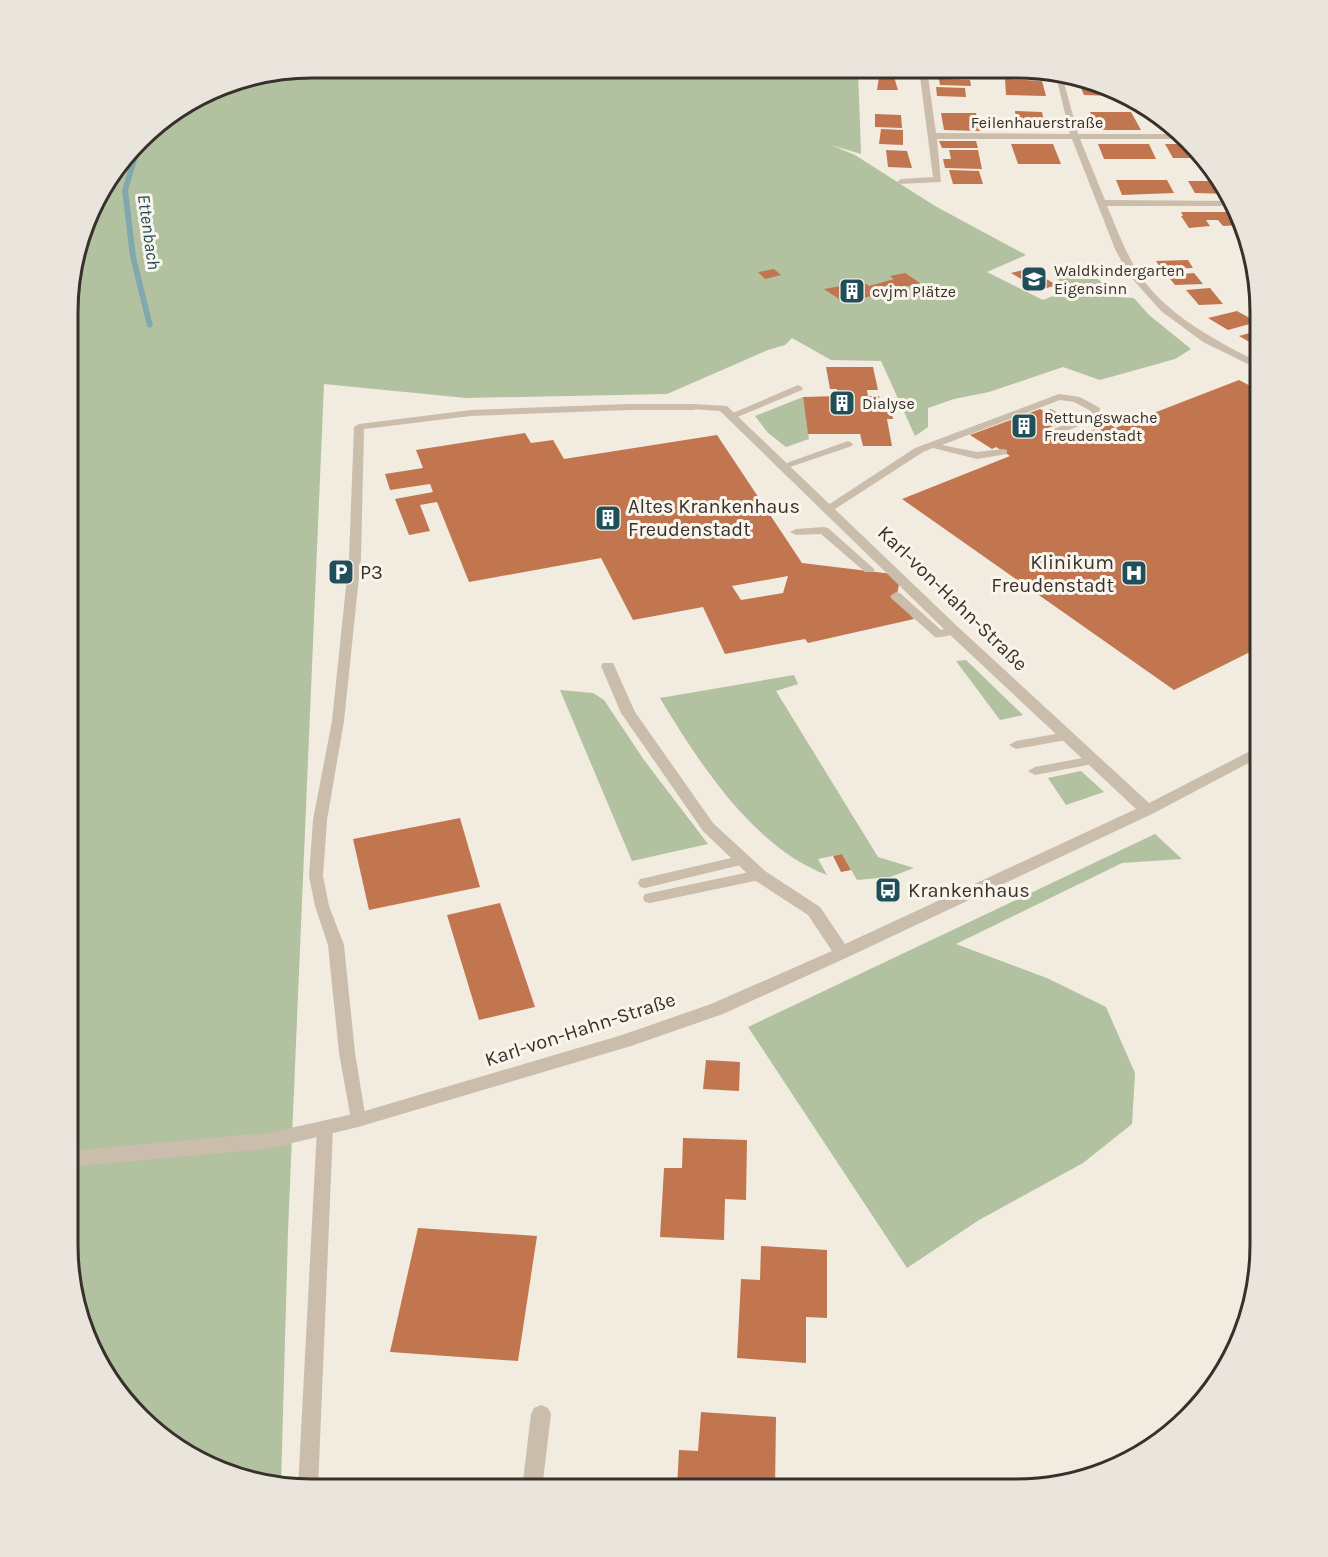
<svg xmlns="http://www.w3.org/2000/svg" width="1328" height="1557" font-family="Karla,sans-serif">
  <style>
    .green { fill: #b2c1a0 }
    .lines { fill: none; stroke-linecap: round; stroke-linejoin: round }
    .stream { fill: #80a8ae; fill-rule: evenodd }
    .building { fill: #c1764f; fill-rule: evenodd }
    .lane { fill: #cabdac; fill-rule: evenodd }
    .street { fill: #cabdac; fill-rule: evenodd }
    .labels { text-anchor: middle; stroke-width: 6; stroke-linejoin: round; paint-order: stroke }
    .far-street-label { font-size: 16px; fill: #38302a; stroke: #faf5ec }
    .far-poi-label { font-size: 16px; fill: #38302a; stroke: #faf5ec; text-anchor: start }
    .far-water-label { font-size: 18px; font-style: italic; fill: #214f59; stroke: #faf5ec }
    .poi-label { font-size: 20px; fill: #38302a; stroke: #faf5ec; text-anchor: start }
    .street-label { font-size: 20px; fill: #38302a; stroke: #faf5ec }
    .rim { fill: none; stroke: #38302a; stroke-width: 3 }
  </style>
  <rect width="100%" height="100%" fill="#f2ebe0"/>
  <g class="green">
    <path d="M312,68l546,1 3,85 -30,-9 24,10 80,51 91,49 -39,17 56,28 28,-11 -17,-12 13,-5 8,7h23l19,18 17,1 15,17 42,34 -16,10 -75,21 -37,-13 -74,25 -35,7 -26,9v19l-13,9 -34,-75 -50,-1 -39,-22 -7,7 -17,5 -101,44 -201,4 -142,-14 -36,847 -7,255 -48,-10 -56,-28 -77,-81 -24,-59 -8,-63 2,-965 30,-90 51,-62 82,-47z"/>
    <path d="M803,397l6,42 -23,8 -18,-14 -13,-17z"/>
    <path d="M966,660l57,55 -23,5 -44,-59z"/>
    <path d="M794,675l4,9 -22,7 102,166 36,11 -24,9 -33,3 -15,-26 -24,5 9,16c-74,-28 -128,-112 -167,-177z"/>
    <path d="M560,690l33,3 11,7 40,60 64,84 -76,17z"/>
    <path d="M1081,771l23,21 -38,13 -18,-27z"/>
    <path d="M1155,834l27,25 -60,4 -166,81 91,34 59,29 29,66 -3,51 -49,39 -104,57 -72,48 -159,-241z"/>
  </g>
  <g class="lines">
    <path class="stream" d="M140,142l2,1 -14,47 8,67 17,69 -3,2 -3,-2 -17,-69 -8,-67 13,-42z"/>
  </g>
  <g class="building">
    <path d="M940,70l28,1 2,7h-29z"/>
    <path d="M879,77h15l4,13h-21z"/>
    <path d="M939,79l31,1 1,6 -31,-1z"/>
    <path d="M1005,79l37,2 4,15 -40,-1z"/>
    <path d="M1078,81l39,14 -1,1 -32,-1z"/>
    <path d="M936,87l29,1 1,9 -29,-1z"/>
    <path d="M1015,111l27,1 3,15 -28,-1z"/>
    <path d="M1090,112h41l10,18h-42z"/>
    <path d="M941,113h35l4,18 -36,-1z"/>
    <path d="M875,114l26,1 1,13 -27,-1z"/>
    <path d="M881,129l22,1v15l-24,-1z"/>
    <path d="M939,141h37l2,7h-36z"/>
    <path d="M1011,144h42l8,20h-43z"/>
    <path d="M1098,144h51l7,15h-52z"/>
    <path d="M1165,144h19l14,14h-25z"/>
    <path d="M886,150l21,1 5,17 -24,-1z"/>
    <path d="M949,150h29l4,19 -37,-1 -2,-9h8z"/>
    <path d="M949,170l30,1 4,13h-30z"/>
    <path d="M1116,180h51l7,13 -52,2z"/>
    <path d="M1188,181h31l10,13 -34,-1z"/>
    <path d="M1181,212h56l5,13 -19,1 -5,-6h-12l4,6 -21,2 -8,-12h2z"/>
    <path d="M1188,260l5,8 -32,1 -5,-8z"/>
    <path d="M774,269l7,6 -16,4 -7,-7z"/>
    <path d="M1028,269l29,16 -17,5 -29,-17z"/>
    <path d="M905,273l15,10 -75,20 -21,-14 39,-7 6,4 25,-7 -4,-3z"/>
    <path d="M1194,273l9,11 -28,1 -8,-10z"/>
    <path d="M1210,288l13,16 -24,1 -13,-15z"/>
    <path d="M1237,311l20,11 -29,8 -20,-12z"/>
    <path d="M1260,330v18l-21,-12z"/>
    <path d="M826,367h47l5,23h-11l1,6h11l3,13h9l2,10h-6l5,27h-29l-3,-12h-52l-5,-37 36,-1 -2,-7h-7z"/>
    <path d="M1239,380l21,11v256l-86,43 -272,-191 108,-43 -14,-9 -4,2 -22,-14 70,-26 5,3 6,-3 11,7 -8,2 8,5 -17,6 19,11 46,-16 5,4z"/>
    <path d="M525,433l6,10 22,-3 11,19 153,-24 85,128 99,12 -5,24 18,20 -106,24 -3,-4 -80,15 -22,-47 -70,13 -32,-62 -132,24 -32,-80 -17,3 10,26 -21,4 -14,-36 38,-7 -3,-8 -40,6 -5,-16 38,-6 -7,-18zM788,576l-5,17 -42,7 -9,-14z"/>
    <path d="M460,818l20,69 -111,23 -16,-71z"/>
    <path d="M842,854l9,16 -10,2 -8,-16z"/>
    <path d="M500,903l35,104 -56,13 -32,-105z"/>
    <path d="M706,1060l34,2 -1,29 -36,-2z"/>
    <path d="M683,1138l64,2 -1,60 -21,-1 -1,41 -64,-3 4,-69h18z"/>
    <path d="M418,1228l119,8 -19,125 -128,-9z"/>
    <path d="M761,1246l66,4v68l-21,-1v46l-69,-5 4,-79 19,1z"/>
    <path d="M701,1412l75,5 -1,72h-98l2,-39 19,1z"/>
  </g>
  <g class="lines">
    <g class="lane">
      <path d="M798,385l5,3 -1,2 -67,28 -4,1 -5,-3z"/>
      <path d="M1059,394l21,3 20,11 -1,10 -43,17h-8v-4l41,-15 2,-5 -17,-9 -14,-2 -118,45 35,7 26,-3 4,1v4l-30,5 -44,-11 -10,4 -91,59 -4,1 -6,-3 93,-61z"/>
      <path d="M629,404h65l5,3 -5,3h-65l-158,6 -107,13 -3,129 -17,163 -17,99 -4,56 6,30 15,39 11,108 11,67 -2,5 -6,2 -6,-2 -13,-72 -11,-108 -13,-39 -6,-30 4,-56 19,-99 17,-163 5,-131 5,-3 112,-14z"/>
      <path d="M848,441l5,3 -1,2 -65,22 -4,1 -5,-3z"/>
      <path d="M824,527l4,1 45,40 2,2 -2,2h-8l-44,-38 -25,1 -6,-3 6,-3z"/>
      <path d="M896,592l4,1 41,37 12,-4 6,4c-5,5 -17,8 -24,7l-43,-38 -2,-3z"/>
      <path d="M1067,732l5,1 2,3 -2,3 -56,10 -7,-4 7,-4z"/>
      <path d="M1093,756l7,4 -2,3 -63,12 -7,-4 7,-4z"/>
      <path d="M744,855l7,5 -2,3 -104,25 -5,-1 -2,-4 2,-4 5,-1z"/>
      <path d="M759,870l5,1 2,4 -2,4 -114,24 -5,-1 -2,-4 2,-4 5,-1z"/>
      <path d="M325,1121l6,2 2,5 -15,361h-20l19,-361 2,-5z"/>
      <path d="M541,1405l7,3 3,6 -9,75h-20l9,-75 3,-6z"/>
    </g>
    <g class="street">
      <path d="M919,69h8l9,64 134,1 -15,-62 7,3 16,59h98l4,5h-100l25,61 127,1 2,5h-127c9,21 17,43 29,63 27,45 79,71 124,94v7l-57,-28 -42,-31 -32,-36 -14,-26 -43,-110h-135l4,43 -43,2 -1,-2 4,-3 32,-2z"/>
      <path d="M694,404l33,2 231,221 191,176 111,-57v11l-108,57 -304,143 -125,57 -92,32 -273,81 -90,22 -200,18v-16l200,-18 90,-20 264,-78 89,-31 121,-53 -24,-36 -55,-36 -50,-48 -82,-118 -20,-47 2,-3h10l22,49 78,111 52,48 55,36 25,37 291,-135 -188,-176 -228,-222 -30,-2v-4z"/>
    </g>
  </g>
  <defs>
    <g id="school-square" transform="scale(1.35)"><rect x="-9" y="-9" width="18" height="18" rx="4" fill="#214f59" stroke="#faf5ec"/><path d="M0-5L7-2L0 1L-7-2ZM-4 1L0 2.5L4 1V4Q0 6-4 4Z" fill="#fff"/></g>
    <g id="building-square" transform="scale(1.35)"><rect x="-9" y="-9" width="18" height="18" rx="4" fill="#214f59" stroke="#faf5ec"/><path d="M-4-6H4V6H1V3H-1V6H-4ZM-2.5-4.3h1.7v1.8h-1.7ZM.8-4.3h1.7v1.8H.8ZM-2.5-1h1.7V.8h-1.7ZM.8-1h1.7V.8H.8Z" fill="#fff"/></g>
    <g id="parking-square" transform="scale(1.35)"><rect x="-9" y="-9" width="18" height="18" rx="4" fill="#214f59" stroke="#faf5ec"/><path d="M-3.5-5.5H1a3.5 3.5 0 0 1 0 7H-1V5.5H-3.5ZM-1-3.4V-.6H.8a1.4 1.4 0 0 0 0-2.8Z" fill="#fff"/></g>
    <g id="hospital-square" transform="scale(1.35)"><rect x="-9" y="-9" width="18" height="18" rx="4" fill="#214f59" stroke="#faf5ec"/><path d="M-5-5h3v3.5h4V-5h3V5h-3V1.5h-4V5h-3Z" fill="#fff"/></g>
    <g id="bus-square" transform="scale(1.35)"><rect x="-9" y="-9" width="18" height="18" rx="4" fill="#214f59" stroke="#faf5ec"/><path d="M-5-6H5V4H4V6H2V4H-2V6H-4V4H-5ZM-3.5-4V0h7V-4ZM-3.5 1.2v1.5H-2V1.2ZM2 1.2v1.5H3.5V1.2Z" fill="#fff"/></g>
  </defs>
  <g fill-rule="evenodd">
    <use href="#school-square" x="1034" y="279"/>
    <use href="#building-square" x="852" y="291"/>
    <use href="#building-square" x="842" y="403"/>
    <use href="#building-square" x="1024" y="426"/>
    <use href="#building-square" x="608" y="518"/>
    <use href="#parking-square" x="341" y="572"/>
    <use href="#hospital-square" x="1134" y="573"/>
    <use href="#bus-square" x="888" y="890"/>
  </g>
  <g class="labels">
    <g class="far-street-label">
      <text x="1037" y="128">Feilenhauerstraße</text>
    </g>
    <g class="far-poi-label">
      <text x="1054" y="276">Waldkindergarten<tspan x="1054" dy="18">Eigensinn</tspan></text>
      <text x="872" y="297">cvjm Plätze</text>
      <text x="862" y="409">Dialyse</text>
      <text x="1044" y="423">Rettungswache<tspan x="1044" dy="18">Freudenstadt</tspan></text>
    </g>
    <g class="far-water-label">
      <text transform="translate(149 232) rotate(82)" y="6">Ettenbach</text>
    </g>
    <g class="poi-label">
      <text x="628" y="513">Altes Krankenhaus<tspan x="628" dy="23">Freudenstadt</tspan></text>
      <text x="1114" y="569" text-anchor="end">Klinikum<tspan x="1114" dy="23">Freudenstadt</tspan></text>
      <text x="360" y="579">P3</text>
      <text x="908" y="897">Krankenhaus</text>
    </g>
    <g class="street-label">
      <text transform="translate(953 598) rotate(44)" y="7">Karl-von-Hahn-Straße</text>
      <text transform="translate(580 1029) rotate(-18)" y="7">Karl-von-Hahn-Straße</text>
    </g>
  </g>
  <path d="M0 0H1328V1557H0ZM312 78H1016A234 234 0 0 1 1250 312V1245A234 234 0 0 1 1016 1479H312A234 234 0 0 1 78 1245V312A234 234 0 0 1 312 78Z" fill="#eae5dc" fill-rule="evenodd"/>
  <path class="rim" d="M312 78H1016A234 234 0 0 1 1250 312V1245A234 234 0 0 1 1016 1479H312A234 234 0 0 1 78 1245V312A234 234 0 0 1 312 78Z"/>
</svg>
